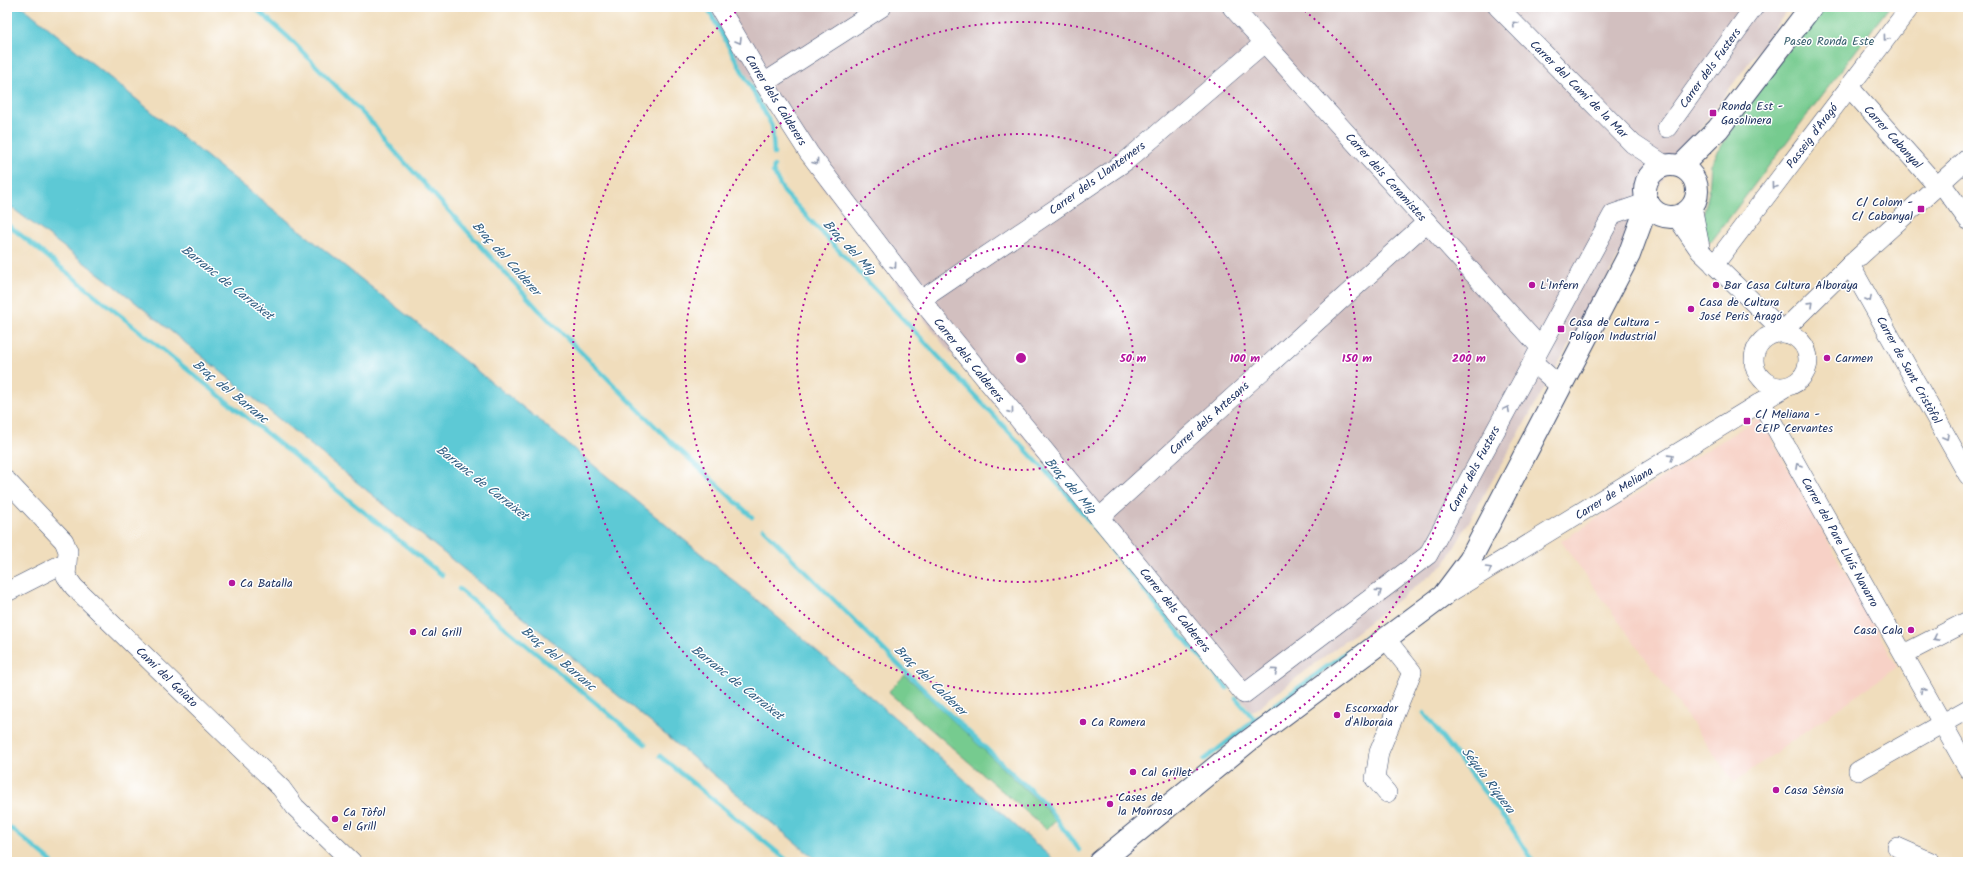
<svg xmlns="http://www.w3.org/2000/svg" width="1975" height="869" font-family="Kalam,sans-serif">
  <style>
    .built { fill: #f7d1c6 }
    .industrial { fill: #d2bfbf }
    .green { fill: #76cb8f; stroke: #487d76 }
    .water { fill: #5dc9d5; stroke: #3c7c9a }
    .lines { fill: none; stroke-linecap: round; stroke-linejoin: round }
    .stream { stroke: #5dc9d5; stroke-width: 4.5 }
    .minor-casing { stroke: #3b496c; stroke-width: 20 }
    .major-casing { stroke: #3b496c; stroke-width: 24 }
    .minor { stroke: #fff; stroke-width: 19 }
    .major { stroke: #fff; stroke-width: 22 }
    .oneway { stroke: #8d97ae }
    .ring { fill: none; stroke: #b5179e; stroke-width: 2; stroke-dasharray: 2 4 }
    .poi-dot { fill: #b5179e; stroke: #fff; stroke-width: 1.5 }
    .labels { text-anchor: middle; stroke-width: 3; stroke-linejoin: round; paint-order: stroke }
    .park-label { font-size: 12px; fill: #365e6d; stroke: #fff }
    .street-label { font-size: 12px; fill: #1b2f5e; stroke: #fff }
    .poi-label { font-size: 12px; fill: #1b2f5e; stroke: #fff; text-anchor: start }
    .water-label { font-size: 13px; font-style: italic; fill: #2f5d82; stroke: #fff }
    .centre { fill: #b5179e; stroke: #fff; stroke-width: 2 }
    .ring-label { font-size: 12px; text-anchor: middle; font-weight: bold; fill: #b5179e; stroke: #fff; stroke-width: 3; stroke-linejoin: round; paint-order: stroke }
  </style>
  <rect width="100%" height="100%" fill="#fff"/>
  <filter id="ink" filterUnits="userSpaceOnUse"><feTurbulence type="fractalNoise" baseFrequency=".025" numOctaves="2"/><feDisplacementMap in="SourceGraphic" scale="8" xChannelSelector="R" yChannelSelector="G"/><feConvolveMatrix kernelMatrix="1 2 1 2 8 2 1 2 1" color-interpolation-filters="sRGB"/></filter>
  <filter id="wash" filterUnits="userSpaceOnUse"><feTurbulence type="fractalNoise" baseFrequency=".012" numOctaves="4" result="noise"/><feDisplacementMap in="SourceGraphic" scale="16" xChannelSelector="R" yChannelSelector="G"/><feGaussianBlur stdDeviation="0.9" result="paint"/><feColorMatrix in="noise" values="0 0 0 0 0 0 0 0 0 0 0 0 0 0 0 0 0 1.4 0 .05"/><feComposite in="paint" operator="in"/></filter>
  <g filter="url(#wash)">
    <rect width="100%" height="100%" fill="#f0ddbc"/>
    <path class="built" d="M1760,417l137,250 -163,115 -173,-241z"/>
    <path class="industrial" d="M708,7h1082l-126,170 -219,387 -193,148 -157,-192 -151,-175 -145,-189 -47,-73z"/>
    <g class="green">
      <path d="M1820,7h69l-178,235 -10,-8 1,-14 7,-28 2,-28 26,-44z"/>
      <path d="M905,675l139,132 12,14 -10,8 -158,-137z"/>
    </g>
    <path class="water" d="M7,7h16l193,157 318,252 235,194 139,119 148,133h-237l-262,-217 -438,-356 -112,-85z"/>
    <g class="lines">
      <g class="stream">
        <path d="M254,7l34,30 87,89 14,19 149,164 131,131 83,77"/>
        <path d="M707,7l65,119 2,28"/>
        <path d="M774,166l-1,6 11,20 285,304 95,119 63,73"/>
        <path d="M7,224l435,351"/>
        <path d="M763,529l164,164 119,112 33,45"/>
        <path d="M459,589l186,155"/>
        <path d="M1236,698l19,22 113,-84"/>
        <path d="M1424,713l87,114 23,35"/>
        <path d="M660,756l129,106"/>
        <path d="M1204,760l51,-40"/>
        <path d="M7,825l45,37"/>
      </g>
    </g>
  </g>
  <g filter="url(#ink)">
    <g class="lines">
      <g class="minor-casing">
        <g id="minor">
          <path d="M719,7l45,76 45,70 112,147 323,394 184,-139 185,-341 35,-12"/>
          <path d="M1232,7l308,340"/>
          <path d="M1498,7l135,137 32,21"/>
          <path d="M764,83l118,-76"/>
          <path d="M1849,87l88,99"/>
          <path d="M1667,128l87,-121"/>
          <path d="M1941,183l27,37"/>
          <path d="M1692,206l8,41"/>
          <path d="M1676,216l24,35 85,82"/>
          <path d="M1714,265l196,-258"/>
          <path d="M1850,265l118,210"/>
          <path d="M921,300l205,-139 138,-118"/>
          <circle cx="1781" cy="360" r="27"/>
          <path d="M1789,334l1,-10 60,-59 118,-107"/>
          <path d="M1533,362l28,25"/>
          <path d="M1761,402l207,367"/>
          <path d="M7,481l57,60 4,10 -2,25 8,11 207,201 14,19 57,55"/>
          <path d="M1099,518l328,-296"/>
          <path d="M7,592l59,-30"/>
          <path d="M1444,596l340,-208"/>
          <path d="M1386,639l26,33 -33,80 -4,27 12,14"/>
          <path d="M1904,654l64,-33"/>
          <path d="M1858,771l110,-62"/>
          <path d="M1897,847l34,15"/>
        </g>
      </g>
      <g class="major-casing">
        <g id="major">
          <circle cx="1671" cy="191" r="26"/>
          <path d="M1681,166l37,-37 93,-122"/>
          <path d="M1100,862l147,-120 196,-146 27,-36 159,-305 19,-52"/>
        </g>
      </g>
      <use href="#minor" class="minor"/>
      <use href="#major" class="major"/>
    </g>
    <defs><path id="oneway-chevron" d="M-2-3.5L2.5 0L-2 3.5" fill="none" stroke-width="1.6" stroke-linecap="round" stroke-linejoin="round"/></defs>
    <g class="oneway">
      <use href="#oneway-chevron" transform="translate(1515 24) rotate(-135)"/>
      <use href="#oneway-chevron" transform="translate(1886 38) rotate(127)"/>
      <use href="#oneway-chevron" transform="translate(739 41) rotate(59)"/>
      <use href="#oneway-chevron" transform="translate(816 162) rotate(53)"/>
      <use href="#oneway-chevron" transform="translate(1774 186) rotate(127)"/>
      <use href="#oneway-chevron" transform="translate(894 266) rotate(53)"/>
      <use href="#oneway-chevron" transform="translate(1869 299) rotate(61)"/>
      <use href="#oneway-chevron" transform="translate(1811 304) rotate(-44)"/>
      <use href="#oneway-chevron" transform="translate(1507 409) rotate(-62)"/>
      <use href="#oneway-chevron" transform="translate(1011 411) rotate(51)"/>
      <use href="#oneway-chevron" transform="translate(1946 437) rotate(61)"/>
      <use href="#oneway-chevron" transform="translate(1671 457) rotate(-32)"/>
      <use href="#oneway-chevron" transform="translate(1798 466) rotate(-119)"/>
      <use href="#oneway-chevron" transform="translate(1489 569) rotate(-31)"/>
      <use href="#oneway-chevron" transform="translate(1379 592) rotate(-37)"/>
      <use href="#oneway-chevron" transform="translate(1936 638) rotate(153)"/>
      <use href="#oneway-chevron" transform="translate(1275 671) rotate(-37)"/>
      <use href="#oneway-chevron" transform="translate(1923 690) rotate(-119)"/>
    </g>
  </g>
  <g class="ring">
    <circle cx="1021" cy="358" r="112"/>
    <circle cx="1021" cy="358" r="224"/>
    <circle cx="1021" cy="358" r="336"/>
    <path d="M1300 7A448 448 0 1 1 742 7"/>
  </g>
  <g class="poi-dot">
    <rect x="1709" y="109" width="8" height="8" rx="2"/>
    <rect x="1917" y="205" width="8" height="8" rx="2"/>
    <circle cx="1532" cy="285" r="4"/>
    <circle cx="1716" cy="285" r="4"/>
    <circle cx="1691" cy="309" r="4"/>
    <rect x="1557" y="325" width="8" height="8" rx="2"/>
    <circle cx="1827" cy="358" r="4"/>
    <rect x="1743" y="417" width="8" height="8" rx="2"/>
    <circle cx="232" cy="583" r="4"/>
    <circle cx="1911" cy="630" r="4"/>
    <circle cx="413" cy="632" r="4"/>
    <circle cx="1337" cy="715" r="4"/>
    <circle cx="1083" cy="722" r="4"/>
    <circle cx="1133" cy="772" r="4"/>
    <circle cx="1776" cy="790" r="4"/>
    <circle cx="1110" cy="804" r="4"/>
    <circle cx="335" cy="819" r="4"/>
  </g>
  <g class="labels">
    <g class="park-label">
      <text x="1829" y="45">Paseo Ronda Este</text>
    </g>
    <g class="street-label">
      <text transform="translate(1710 68) rotate(-54)" y="4">Carrer dels Fusters</text>
      <text transform="translate(1579 89) rotate(45)" y="4">Carrer del Camí de la Mar</text>
      <text transform="translate(776 100) rotate(58)" y="4">Carrer dels Calderers</text>
      <text transform="translate(1812 136) rotate(-53)" y="4">Passeig d'Aragó</text>
      <text transform="translate(1893 137) rotate(48)" y="4">Carrer Cabanyal</text>
      <text transform="translate(1386 177) rotate(48)" y="4">Carrer dels Ceramistes</text>
      <text transform="translate(1097 178) rotate(-36)" y="4">Carrer dels Llanterners</text>
      <text transform="translate(969 360) rotate(51)" y="4">Carrer dels Calderers</text>
      <text transform="translate(1909 370) rotate(61)" y="4">Carrer de Sant Cristòfol</text>
      <text transform="translate(1209 418) rotate(-42)" y="4">Carrer dels Artesans</text>
      <text transform="translate(1474 469) rotate(-62)" y="4">Carrer dels Fusters</text>
      <text transform="translate(1614 493) rotate(-32)" y="4">Carrer de Meliana</text>
      <text transform="translate(1840 542) rotate(61)" y="4">Carrer del Pare Lluís Navarro</text>
      <text transform="translate(1175 610) rotate(51)" y="4">Carrer dels Calderers</text>
      <text transform="translate(167 677) rotate(44)" y="4">Camí del Gaiato</text>
    </g>
    <g class="poi-label">
      <text x="1721" y="110">Ronda Est -<tspan x="1721" dy="14">Gasolinera</tspan></text>
      <text x="1913" y="206" text-anchor="end">C/ Colom -<tspan x="1913" dy="14">C/ Cabanyal</tspan></text>
      <text x="1540" y="289">L'Infern</text>
      <text x="1724" y="289">Bar Casa Cultura Alboraya</text>
      <text x="1699" y="306">Casa de Cultura<tspan x="1699" dy="14">José Peris Aragó</tspan></text>
      <text x="1569" y="326">Casa de Cultura -<tspan x="1569" dy="14">Polígon Industrial</tspan></text>
      <text x="1835" y="362">Carmen</text>
      <text x="1755" y="418">C/ Meliana -<tspan x="1755" dy="14">CEIP Cervantes</tspan></text>
      <text x="240" y="587">Ca Batalla</text>
      <text x="1903" y="634" text-anchor="end">Casa Cala</text>
      <text x="421" y="636">Cal Grill</text>
      <text x="1345" y="712">Escorxador<tspan x="1345" dy="14">d'Alboraia</tspan></text>
      <text x="1091" y="726">Ca Romera</text>
      <text x="1141" y="776">Cal Grillet</text>
      <text x="1784" y="794">Casa Sènsia</text>
      <text x="1118" y="801">Cases de<tspan x="1118" dy="14">la Monrosa</tspan></text>
      <text x="343" y="816">Ca Tòfol<tspan x="343" dy="14">el Grill</tspan></text>
    </g>
    <g class="water-label">
      <text transform="translate(850 247) rotate(47)" y="5">Braç del Mig</text>
      <text transform="translate(507 258) rotate(48)" y="5">Braç del Calderer</text>
      <text transform="translate(228 282) rotate(38)" y="5">Barranc de Carraixet</text>
      <text transform="translate(231 391) rotate(39)" y="5">Braç del Barranc</text>
      <text transform="translate(483 482) rotate(38)" y="5">Barranc de Carraixet</text>
      <text transform="translate(1071 485) rotate(49)" y="5">Braç del Mig</text>
      <text transform="translate(559 658) rotate(40)" y="5">Braç del Barranc</text>
      <text transform="translate(931 680) rotate(44)" y="5">Braç del Calderer</text>
      <text transform="translate(738 682) rotate(38)" y="5">Barranc de Carraixet</text>
      <text transform="translate(1489 780) rotate(53)" y="5">Séquia Riquera</text>
    </g>
  </g>
  <circle cx="1021" cy="358" r="6" class="centre"/>
  <g class="ring-label">
    <text x="1133" y="362">50 m</text>
    <text x="1245" y="362">100 m</text>
    <text x="1357" y="362">150 m</text>
    <text x="1469" y="362">200 m</text>
  </g>
  <rect width="1975" height="869" fill="none" stroke="#fff" stroke-width="24"/>
</svg>
